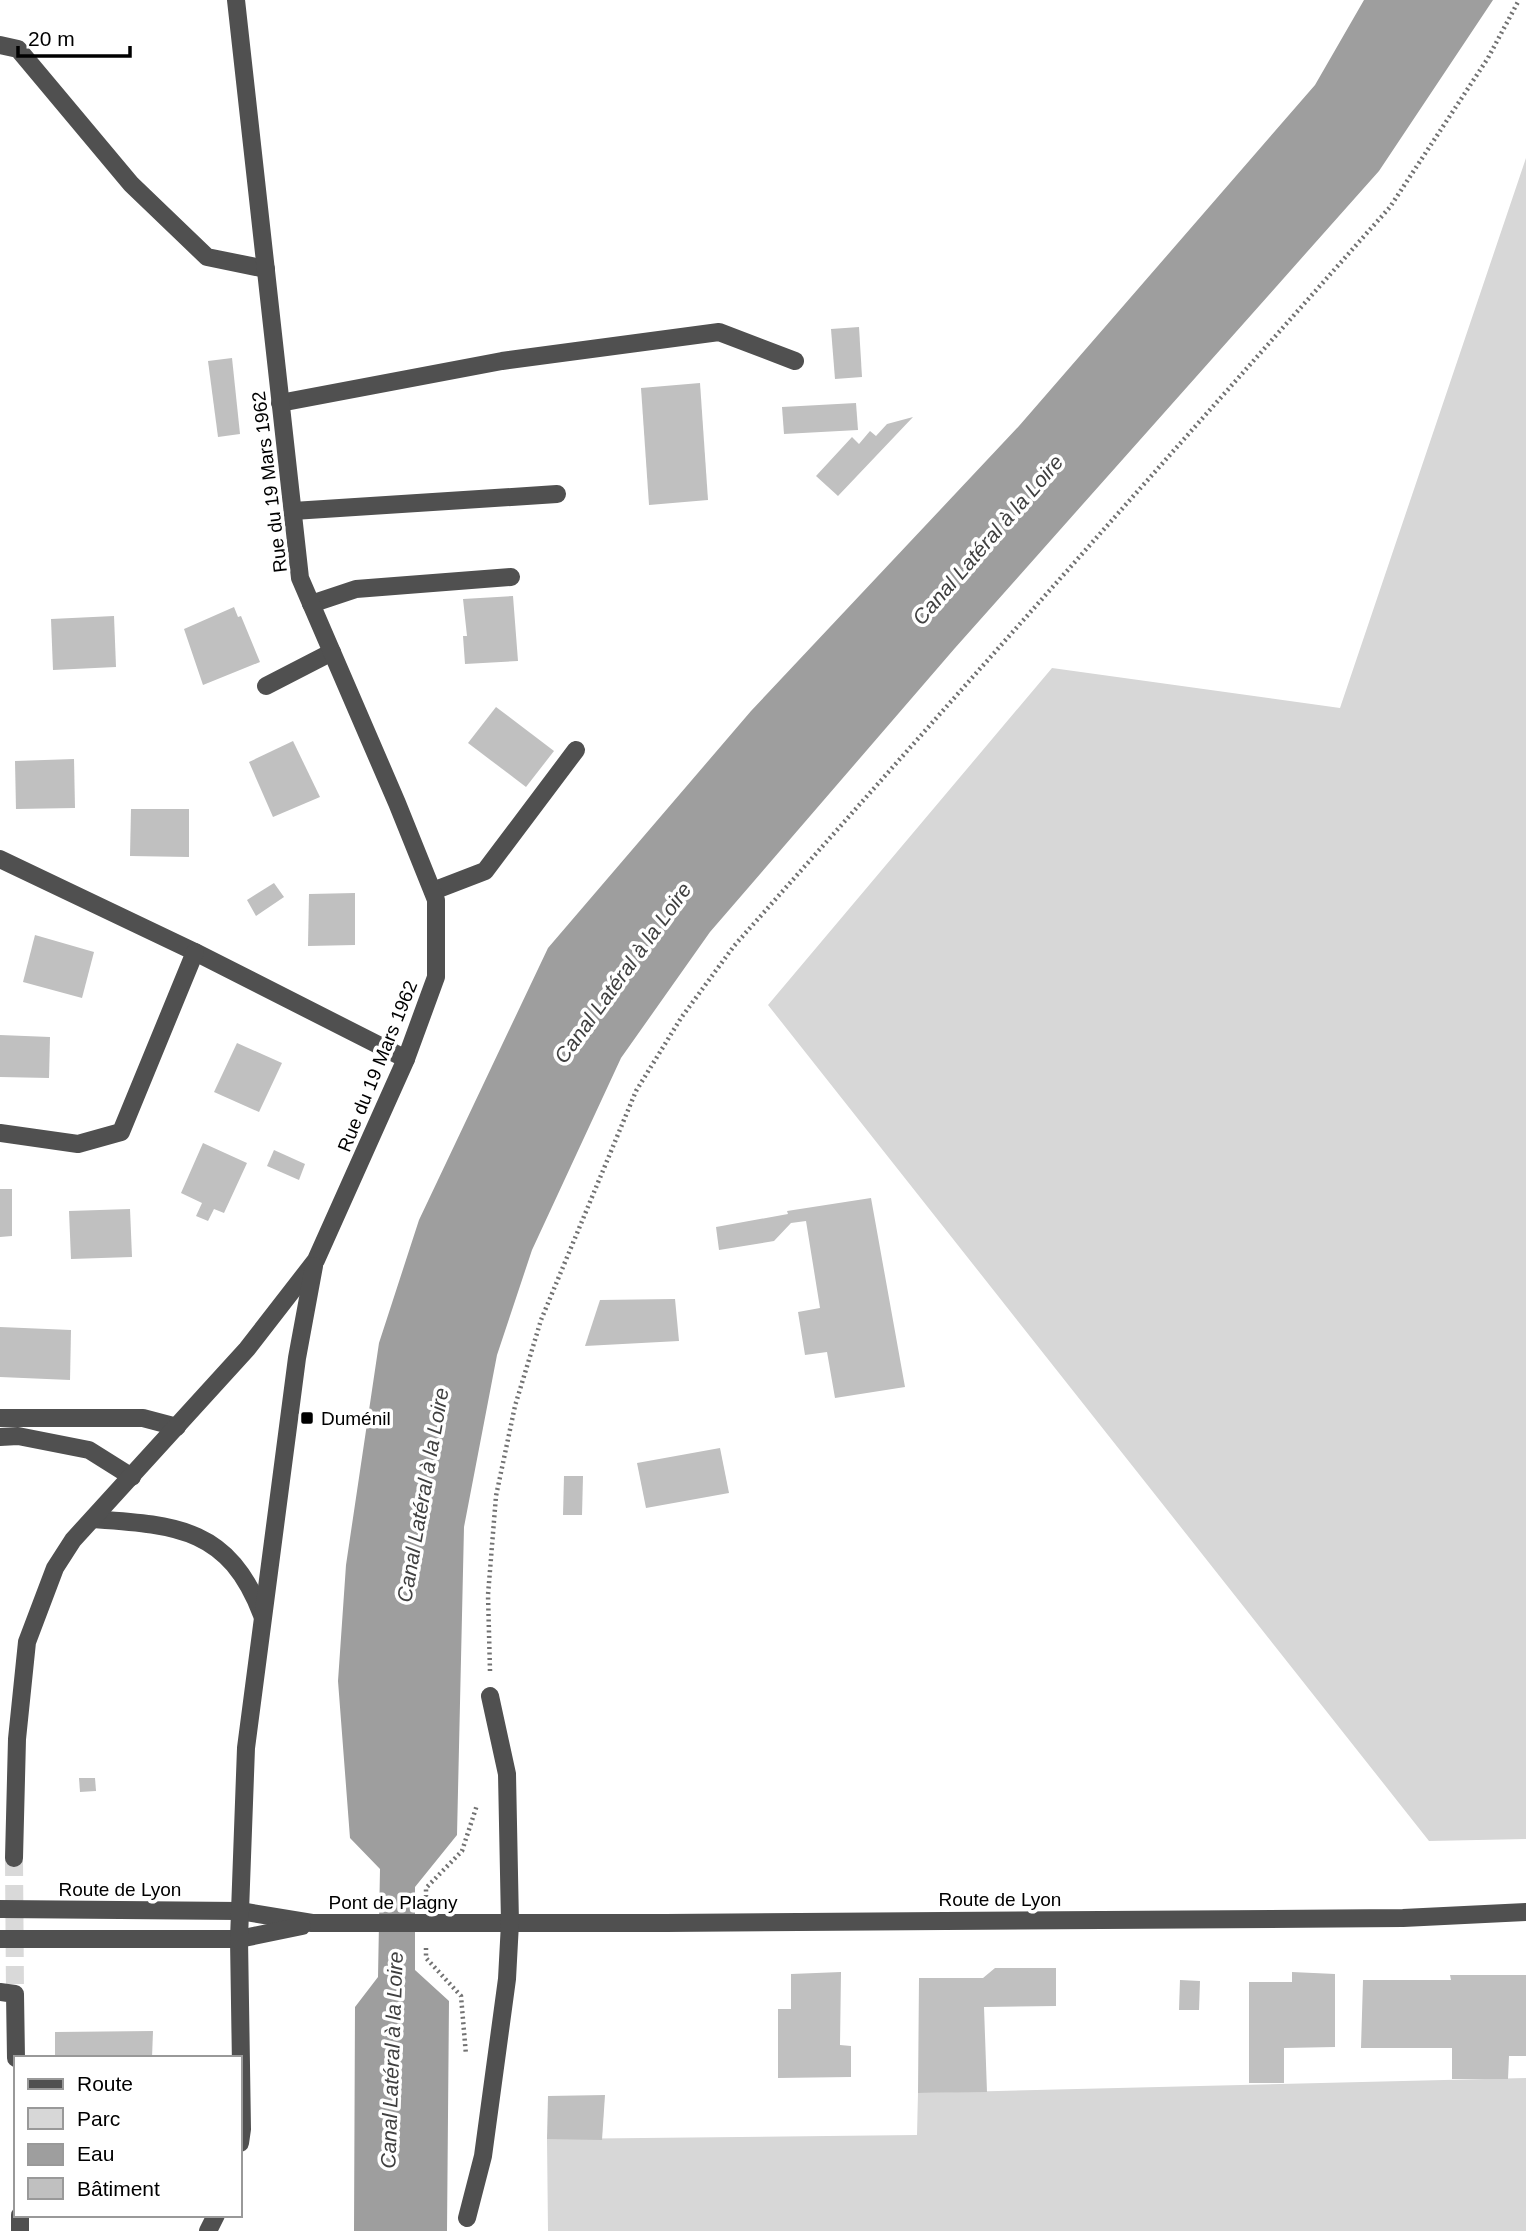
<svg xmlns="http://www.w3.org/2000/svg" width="1526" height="2231" font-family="Helvetica,sans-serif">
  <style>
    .green { fill: #d7d7d7 }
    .water { fill: #9e9e9e }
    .building { fill: #c0c0c0 }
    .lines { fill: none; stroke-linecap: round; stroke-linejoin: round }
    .minor-tunnel { stroke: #d9d9d9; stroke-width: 18; stroke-dasharray: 18 9; stroke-linecap: butt }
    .path { stroke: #727272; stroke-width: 4.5; stroke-dasharray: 2 3.5; stroke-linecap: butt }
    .minor { stroke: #505050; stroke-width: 18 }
    .poi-dot { fill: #000; stroke: #fff; stroke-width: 2.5 }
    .labels { text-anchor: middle; stroke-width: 7; stroke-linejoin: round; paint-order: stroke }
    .street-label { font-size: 19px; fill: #000; stroke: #fff }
    .poi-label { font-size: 19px; fill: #000; stroke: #fff; text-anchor: start }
    .water-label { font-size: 21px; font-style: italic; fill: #3f3f3f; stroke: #fff }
  </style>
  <rect width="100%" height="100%" fill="#fff"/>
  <g class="green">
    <path d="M1526,158v1681l-97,2 -661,-836 284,-337 288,40z"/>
    <path d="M1526,2078v153h-978l-1,-92 370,-4 1,-42z"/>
  </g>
  <path class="water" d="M1364,0h129l-114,171 -424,477 -245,284 -89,126 -89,192 -35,105 -33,172 -7,308 -42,52v83l34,31 -2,230h-93l1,-224 23,-30 2,-108 -30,-31 -12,-157 8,-116 33,-222 40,-123 129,-272 203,-237 268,-285 296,-341z"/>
  <g class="building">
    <path d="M859,327l3,50 -27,2 -4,-50z"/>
    <path d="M232,358l8,76 -22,3 -10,-76z"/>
    <path d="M700,383l8,117 -59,5 -8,-117z"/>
    <path d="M856,403l2,27 -74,4 -2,-27z"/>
    <path d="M913,417l-75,79 -22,-20 36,-39 7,7 11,-13 6,5 11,-12z"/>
    <path d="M513,596l5,65 -53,3 -2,-28h4l-4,-37z"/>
    <path d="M234,607l4,10 3,-1 19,46 -57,23 -19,-56z"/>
    <path d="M114,616l2,51 -63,3 -2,-51z"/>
    <path d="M496,707l58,44 -28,36 -58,-44z"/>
    <path d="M293,741l27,56 -47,20 -24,-55z"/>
    <path d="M74,759l1,49 -59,1 -1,-48z"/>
    <path d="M131,809h58v48l-59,-1z"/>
    <path d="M274,883l10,14 -28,19 -9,-16z"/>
    <path d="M355,893v52l-47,1 1,-52z"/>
    <path d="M35,935l59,17 -12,46 -59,-16z"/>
    <path d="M0,1035l50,2 -1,41 -49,-1z"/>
    <path d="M237,1043l45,20 -23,49 -45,-20z"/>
    <path d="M203,1143l44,20 -23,50 -10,-4 -6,12 -12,-5 6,-13 -21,-10z"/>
    <path d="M274,1150l31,14 -6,16 -32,-14z"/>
    <path d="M0,1189h12v47l-12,1z"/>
    <path d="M871,1198l34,189 -70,11 -8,-46 -22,3 -7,-43 22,-4 -14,-87 -15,2 -17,18 -55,9 -3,-23 72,-13 -1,-3z"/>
    <path d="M130,1209l2,48 -61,2 -2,-48z"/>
    <path d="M675,1299l4,42 -94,5 15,-46z"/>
    <path d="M0,1327l71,3 -1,50 -70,-3z"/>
    <path d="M720,1448l9,45 -83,15 -9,-45z"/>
    <path d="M564,1476h19l-1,39h-19z"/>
    <path d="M79,1778h16l1,13 -16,1z"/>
    <path d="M995,1968h61v38l-72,1 3,85 -69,1 1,-115h64z"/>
    <path d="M841,1972l-1,73 11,1v31l-73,1v-69h13v-35z"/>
    <path d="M1292,1972l43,2v73l-51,1v35h-35v-101h43z"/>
    <path d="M1450,1975h76v81h-17l-1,23h-56v-31h-91l2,-68h88z"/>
    <path d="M1180,1980l20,1 -1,29h-20z"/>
    <path d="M153,2031l-1,27h-97v-26z"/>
    <path d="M605,2095l-3,45 -55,-1 1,-43z"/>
  </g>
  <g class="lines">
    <path class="minor-tunnel" d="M14,1858l1,136"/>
    <g class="path">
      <path d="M490,1671l-2,-76 8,-99 19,-90 26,-86 95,-229 45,-73 53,-72 656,-739 98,-149 31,-58"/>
      <path d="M426,1897v-9l36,-37 15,-46"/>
      <path d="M426,1948v10l35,38 5,59"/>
    </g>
    <g class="minor">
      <path d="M0,45l18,4 113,135 76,73 59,12"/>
      <path d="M280,403l222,-42 217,-29 76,29"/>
      <path d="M293,511l264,-17"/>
      <path d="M311,604l45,-15 155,-12"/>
      <path d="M266,686l66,-34"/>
      <path d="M0,859l195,93 211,107"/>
      <path d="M433,891l52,-20 91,-121"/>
      <path d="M0,1133l78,11 43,-12 74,-180"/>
      <path d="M0,1418h143l34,9"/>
      <path d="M0,1437l18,-1 71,14 43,27"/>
      <path d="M94,1519c83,6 135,9 168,96"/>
      <path d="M14,1858l3,-119 10,-97 28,-74 18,-28 174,-191 69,-89 90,-201 30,-82v-77l-39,-97 -97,-225 -64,-578"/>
      <path d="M0,1909l240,2 72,12h353l738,-5 123,-6"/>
      <path d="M0,1939h239l63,-13"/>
      <path d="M0,1992l15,2 1,64"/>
      <path d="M240,2143l2,-14 -3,-190 7,-191 51,-390 17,-92"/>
      <path d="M20,2215v16"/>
      <path d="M467,2218l16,-62 24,-177 3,-56 -3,-149 -17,-78"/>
      <path d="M208,2231l8,-16"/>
    </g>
  </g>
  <rect class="poi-dot" x="300" y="1411" width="14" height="14" rx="3.5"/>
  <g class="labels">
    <g class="street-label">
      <text transform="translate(269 482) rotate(-97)" y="7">Rue du 19 Mars 1962</text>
      <text transform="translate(377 1066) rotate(-68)" y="7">Rue du 19 Mars 1962</text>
      <text x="120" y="1896">Route de Lyon</text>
      <text x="1000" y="1906">Route de Lyon</text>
      <text x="393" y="1909">Pont de Plagny</text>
    </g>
    <g class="poi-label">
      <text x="321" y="1425">Duménil</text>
    </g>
    <g class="water-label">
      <text transform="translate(988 540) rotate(-49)" y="7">Canal Latéral à la Loire</text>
      <text transform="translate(623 973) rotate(-54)" y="7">Canal Latéral à la Loire</text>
      <text transform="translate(423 1495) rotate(-80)" y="7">Canal Latéral à la Loire</text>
      <text transform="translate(392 2060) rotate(-88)" y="7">Canal Latéral à la Loire</text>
    </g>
  </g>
  <rect x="14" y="2056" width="228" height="161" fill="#ffffff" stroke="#999999" stroke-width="2"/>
  <rect x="28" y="2079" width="35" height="10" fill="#505050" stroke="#999999" stroke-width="2"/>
  <text x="77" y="2091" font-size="21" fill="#000000">Route</text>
  <rect x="28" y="2108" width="35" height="21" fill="#d7d7d7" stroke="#999999" stroke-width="2"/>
  <text x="77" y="2126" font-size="21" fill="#000000">Parc</text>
  <rect x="28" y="2144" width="35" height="21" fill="#9e9e9e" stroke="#999999" stroke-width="2"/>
  <text x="77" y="2161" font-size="21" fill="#000000">Eau</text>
  <rect x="28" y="2178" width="35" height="21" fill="#c0c0c0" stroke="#999999" stroke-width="2"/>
  <text x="77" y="2196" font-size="21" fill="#000000">Bâtiment</text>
  <path d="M18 46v10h112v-10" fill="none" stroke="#000000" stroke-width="3.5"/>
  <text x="28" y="46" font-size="21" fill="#000000" stroke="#ffffff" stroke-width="5" paint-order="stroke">20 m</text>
</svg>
